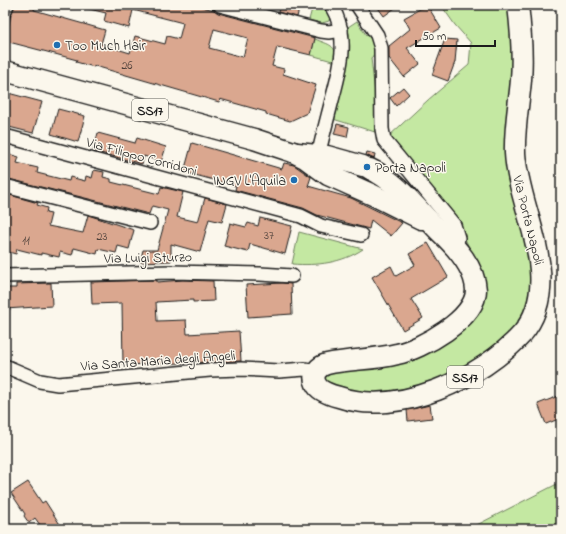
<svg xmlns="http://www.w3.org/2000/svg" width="566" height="534" font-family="'Indie Flower',sans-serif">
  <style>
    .green { fill: #c4e8a2; stroke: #70825f }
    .building { fill: #daa78f; stroke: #1c1c1c; fill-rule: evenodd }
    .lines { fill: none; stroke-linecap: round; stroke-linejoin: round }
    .minor-casing { stroke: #1c1c1c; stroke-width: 16 }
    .primary-casing { stroke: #1c1c1c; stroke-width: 23 }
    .minor { stroke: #fbf7ec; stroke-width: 13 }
    .primary { stroke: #fbf7ec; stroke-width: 20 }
    .poi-dot { fill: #1f6fb2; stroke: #fbf7ec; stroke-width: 1.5 }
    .labels { text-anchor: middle; stroke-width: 3; stroke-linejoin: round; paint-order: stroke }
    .number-label { font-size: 12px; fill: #4c3f39 }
    .shield { fill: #fbf7ec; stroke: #5f5e5a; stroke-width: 1 }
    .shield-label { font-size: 13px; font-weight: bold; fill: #1c1c1c }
    .poi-label { font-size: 14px; fill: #1c1c1c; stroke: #fbf7ec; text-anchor: start }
    .street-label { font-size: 14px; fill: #1c1c1c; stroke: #fbf7ec }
  </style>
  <rect width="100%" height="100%" fill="#fbf7ec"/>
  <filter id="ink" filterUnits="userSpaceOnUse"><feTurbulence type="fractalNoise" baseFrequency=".025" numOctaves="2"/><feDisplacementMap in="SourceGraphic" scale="8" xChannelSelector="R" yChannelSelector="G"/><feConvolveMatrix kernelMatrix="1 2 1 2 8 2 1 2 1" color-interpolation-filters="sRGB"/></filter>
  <g filter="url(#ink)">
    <g class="green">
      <path d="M313,5h12l5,11 -1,5 -7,2 -13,-3z"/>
      <path d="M441,5h69l25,278 -14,40 -23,23 -40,26 -41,16 -47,7 -43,-10 -4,-9 121,-37 35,-70 -13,-28 -13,-25 -65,-79 40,-37 41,-35 2,-22 -16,-18z"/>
      <path d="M357,21l9,14 3,-2 6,10 1,9 -5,6 5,44 -1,30 -42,-13c8,-30 20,-60 15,-92z"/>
      <path d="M315,39c14,6 22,5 21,23l-25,-7z"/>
      <path d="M299,232l64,17c-21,14 -46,17 -71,15z"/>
      <path d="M561,481v48h-92l88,-45z"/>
    </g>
    <g class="building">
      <path d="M15,5h20l-1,5 71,20 -4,14 29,9 5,-17 30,8 2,-8 12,3 4,-16 -50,-13 -4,18 -25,-7 2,-8 -21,-5 1,-3h109l19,5 4,3 97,25 -4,17 -34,-8 -5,19 12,3 -1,5 33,11 -9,28 -17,8 -24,-7v-2l-46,-13 -1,3 -124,-36 -1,1 -18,-5 1,-2 -22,-6 -50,-13 6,-26zM214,29l34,9 -5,19 -34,-9z"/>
      <path d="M280,5h20l-3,12 -19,-5z"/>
      <path d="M376,5h23l-15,11z"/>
      <path d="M427,5l14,23 -34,20 13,16 -16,13 -15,-19v-12l21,-17 -6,-11z"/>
      <path d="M445,39l12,1 -2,22 -7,19 -16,-6z"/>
      <path d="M403,87l6,7 -13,12 -6,-8z"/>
      <path d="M8,93l34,9 -9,31 -28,-7v-22z"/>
      <path d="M58,109l27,7 -7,26 -27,-8z"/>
      <path d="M337,124l12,3 -2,10 -13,-3z"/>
      <path d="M98,133l37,10 2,-5 29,9 -5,15 -17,-6 -2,8 -49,-13z"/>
      <path d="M192,143l90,26 2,-6 10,2 17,12 -3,9 43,12 51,25 -11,13 -20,-16 -2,9 -52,-14 -14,-7 -68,-18 1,-4 -52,-14z"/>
      <path d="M367,152l8,2 -1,5 -8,-4z"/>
      <path d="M5,153l14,4 -2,6 21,5 -1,5 32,8 1,-4 15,4 1,-5 6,2 2,-8 10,2 -1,5 8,2v3l48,12 2,-7 22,5 -6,25 21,5 7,-24 22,6 -5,18 -13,-3 -9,33 -29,-8v17l-31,1 3,-12h14l11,-40 -16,-4 -3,8 -144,-36z"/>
      <path d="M10,195l28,8 -1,2 10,3 -1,5 5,1 -3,12 35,7 5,-18 46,15 -5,19 -11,-3 -2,7 -18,-4 -1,5 -23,-6 -2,7 -12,-3 -1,5 -18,-4v2l-24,-6 -1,5 -11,-3v-37z"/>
      <path d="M260,218l32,8 -7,28 -35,-10 -2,8 -24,-6 6,-23 16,4 2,-4 10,3z"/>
      <path d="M428,243l20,34 -37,22 12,19 -20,12 -31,-53 19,-11 5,10 19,-11 -6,-11z"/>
      <path d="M157,280v2l26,-2 30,1 1,20 -21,1v-2l-37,2 1,19 29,-1 1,14 52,-3 2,30 -118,4 -1,-62 -30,1 -1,-22z"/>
      <path d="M51,283l1,23 -47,3v-21h11v-4z"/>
      <path d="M282,283l9,1 1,30 -44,3 -2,-32z"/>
      <path d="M561,395v23l-15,6 -8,-20z"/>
      <path d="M430,405l2,13 -24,3 -1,-11z"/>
      <path d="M28,482l14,21 3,-2 16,25 -4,3h-14l-8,-11 -6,5 -5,-7 1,-2 -14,-21z"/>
    </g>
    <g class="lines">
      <g class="minor-casing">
        <g id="minor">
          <path d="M220,5l101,26 8,1 12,-2"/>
          <path d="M357,5l20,30 4,13 1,81 2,11 70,85 4,13 -2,10"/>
          <path d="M5,10l2,-5"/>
          <path d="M5,136l296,80 20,10 40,9"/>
          <path d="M317,162c4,-21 10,-42 15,-62 9,-34 18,-63 -1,-95"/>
          <path d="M5,186l145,37"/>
          <path d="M5,276l167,-4 88,2 32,2"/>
          <path d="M5,366l35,15 18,3 152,-14 31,-1 38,2 26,-2 11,2"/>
        </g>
      </g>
      <g class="primary-casing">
        <g id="primary">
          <path d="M5,71l249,68 39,13 12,6 23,17 45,20 48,24"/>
          <path d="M297,153l30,3 36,10"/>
          <path d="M370,169c28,13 48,41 70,63 15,14 35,35 36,58 0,29 -55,59 -79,64 -23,6 -47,5 -70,10 -8,2 -16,10 -11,20 3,7 15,11 23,13 59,20 142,-18 183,-63 44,-53 -4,-123 -7,-181 -1,-24 4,-49 6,-73 2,-25 0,-50 -3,-75"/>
        </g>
      </g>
      <use href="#minor" class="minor"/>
      <use href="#primary" class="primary"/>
    </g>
  </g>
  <g class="poi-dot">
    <circle cx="57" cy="45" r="4"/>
    <circle cx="367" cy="167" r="4"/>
    <circle cx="294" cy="180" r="4"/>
  </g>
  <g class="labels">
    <g class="number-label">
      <text x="127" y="69">26</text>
      <text x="269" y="239">37</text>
      <text x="102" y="240">23</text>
      <text x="26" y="244">11</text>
    </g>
    <g class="shield">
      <rect x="132" y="99" width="36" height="22" rx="3"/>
      <rect x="447" y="366" width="36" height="22" rx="3"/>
    </g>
    <g class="shield-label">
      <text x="150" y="115">SS17</text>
      <text x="465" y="382">SS17</text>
    </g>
    <g class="poi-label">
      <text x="65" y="50">Too Much Hair</text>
      <text x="375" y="172">Porta Napoli</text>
      <text x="286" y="185" text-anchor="end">INGV L'Aquila</text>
    </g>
    <g class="street-label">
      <text transform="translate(142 156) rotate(15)" y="5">Via Filippo Corridoni</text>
      <text transform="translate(529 220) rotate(76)" y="5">Via Porta Napoli</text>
      <text transform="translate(148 257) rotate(-1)" y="5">Via Luigi Sturzo</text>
      <text transform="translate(158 360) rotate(-4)" y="5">Via Santa Maria degli Angeli</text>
    </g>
  </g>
  <rect width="566" height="534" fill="none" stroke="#fbf7ec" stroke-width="20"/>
  <rect x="10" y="10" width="546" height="514" fill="none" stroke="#1c1c1c" stroke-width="1.5" filter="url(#ink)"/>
  <path d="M416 40v6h79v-6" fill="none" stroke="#1c1c1c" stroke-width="2"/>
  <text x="422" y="40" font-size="12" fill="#1c1c1c" stroke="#fbf7ec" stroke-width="3" paint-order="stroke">50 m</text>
</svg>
